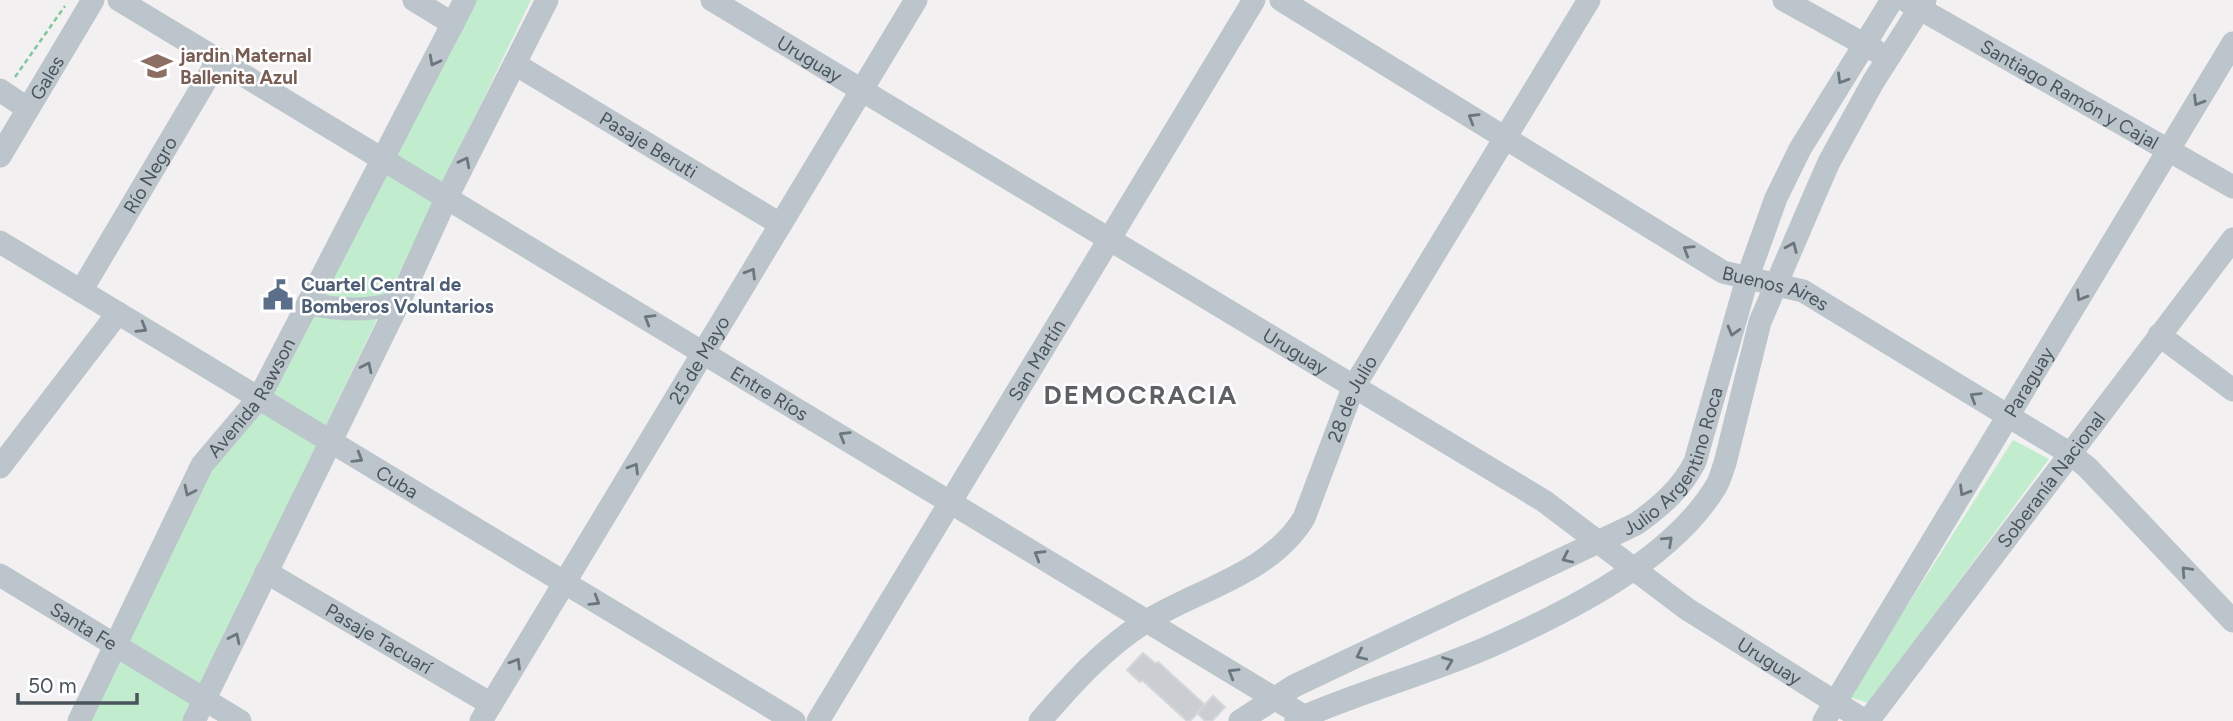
<svg xmlns="http://www.w3.org/2000/svg" width="2233" height="721" font-family="Figtree,sans-serif">
  <style>
    .green { fill: #c2ecce }
    .building { fill: #cacdd2; stroke: #d4d6da; stroke-width: 2 }
    .lines { fill: none; stroke-linecap: round; stroke-linejoin: round }
    .path { stroke: #7cc79c; stroke-width: 2.5; stroke-dasharray: 5 3.5; stroke-linecap: butt }
    .minor { stroke: #bcc5cb; stroke-width: 23 }
    .oneway { stroke: #6c767d }
    .labels { text-anchor: middle; stroke-width: 5; stroke-linejoin: round; paint-order: stroke }
    .education-label { font-size: 19px; font-weight: bold; fill: #785e54; stroke: #fff; text-anchor: start }
    .street-label { font-size: 19px; fill: #49545c; stroke: #fff }
    .service-label { font-size: 19px; font-weight: bold; fill: #4e5e75; stroke: #fff; text-anchor: start }
    .district-label { font-size: 26px; font-weight: bold; letter-spacing: 2px; fill: #5d6064; stroke: #fff }
  </style>
  <rect width="100%" height="100%" fill="#f2f0f0"/>
  <g class="green">
    <path d="M472,0h59l-348,721h-93l123,-259 50,-51z"/>
    <path d="M2013,440l36,19 -180,244 -20,-6z"/>
  </g>
  <g class="building">
    <path d="M1143,653l13,11 2,-2 47,43 -15,16h-3l-45,-41 -2,2 -13,-12z"/>
    <path d="M1213,696l12,11 -13,14h-7l-8,-8z"/>
  </g>
  <g class="lines">
    <path class="path" d="M15,77l50,-71"/>
    <g class="minor">
      <path id="s1" d="M119,0l1193,721"/>
      <path d="M414,0l39,24"/>
      <path id="s2" d="M712,0l832,501 143,108 178,112"/>
      <path id="s3" d="M1281,0l442,272 80,19 266,162 18,14 146,154"/>
      <path d="M1784,0l92,51"/>
      <path id="s4" d="M1908,2l325,185"/>
      <path id="s5" d="M515,64l265,160"/>
      <path d="M0,90l28,19"/>
      <path id="s6" d="M0,156l93,-156"/>
      <path id="s7" d="M0,242l794,479"/>
      <path id="s8" d="M81,291l137,-231"/>
      <path d="M308,303c31,8 60,9 91,-1"/>
      <path d="M2159,335l74,55"/>
      <path d="M0,467l118,-154"/>
      <path id="s9" d="M266,572l225,132"/>
      <path id="s10" d="M0,575l240,146"/>
      <path d="M1296,720c63,-28 131,-46 195,-74 76,-34 179,-85 224,-158 5,-7 7,-17 10,-25l35,-141 55,-128 14,-32 44,-80 52,-82"/>
      <path id="s11" d="M79,721l123,-256 57,-67 206,-398"/>
      <path d="M194,721l205,-419 47,-103 101,-199"/>
      <path id="s12" d="M481,721l435,-721"/>
      <path id="s13" d="M818,721l436,-721"/>
      <path id="s14" d="M1040,721c32,-37 63,-72 105,-99 53,-33 125,-48 159,-104l49,-130 236,-388"/>
      <path id="s15" d="M1240,721l54,-35 342,-162c24,-17 45,-35 59,-62l52,-183 29,-81 24,-49 92,-149"/>
      <path id="s16" d="M1824,721l409,-678"/>
      <path id="s17" d="M1868,721l365,-482"/>
    </g>
  </g>
  <defs><path id="oneway-chevron" d="M-2-3.5L2.5 0L-2 3.5" fill="none" stroke-width="1.6" stroke-linecap="round" stroke-linejoin="round" transform="scale(1.75)"/></defs>
  <g class="oneway">
    <use href="#oneway-chevron" transform="translate(434 61) rotate(118)"/>
    <use href="#oneway-chevron" transform="translate(1842 79) rotate(121)"/>
    <use href="#oneway-chevron" transform="translate(2198 101) rotate(121)"/>
    <use href="#oneway-chevron" transform="translate(1473 118) rotate(-149)"/>
    <use href="#oneway-chevron" transform="translate(465 162) rotate(-63)"/>
    <use href="#oneway-chevron" transform="translate(1792 247) rotate(-67)"/>
    <use href="#oneway-chevron" transform="translate(1688 250) rotate(-148)"/>
    <use href="#oneway-chevron" transform="translate(751 273) rotate(-59)"/>
    <use href="#oneway-chevron" transform="translate(2081 296) rotate(121)"/>
    <use href="#oneway-chevron" transform="translate(649 319) rotate(-149)"/>
    <use href="#oneway-chevron" transform="translate(142 328) rotate(31)"/>
    <use href="#oneway-chevron" transform="translate(1733 331) rotate(106)"/>
    <use href="#oneway-chevron" transform="translate(367 367) rotate(-64)"/>
    <use href="#oneway-chevron" transform="translate(1975 397) rotate(-148)"/>
    <use href="#oneway-chevron" transform="translate(844 436) rotate(-149)"/>
    <use href="#oneway-chevron" transform="translate(358 458) rotate(31)"/>
    <use href="#oneway-chevron" transform="translate(634 468) rotate(-59)"/>
    <use href="#oneway-chevron" transform="translate(189 491) rotate(116)"/>
    <use href="#oneway-chevron" transform="translate(1964 491) rotate(121)"/>
    <use href="#oneway-chevron" transform="translate(1668 541) rotate(-43)"/>
    <use href="#oneway-chevron" transform="translate(1039 555) rotate(-149)"/>
    <use href="#oneway-chevron" transform="translate(1567 558) rotate(155)"/>
    <use href="#oneway-chevron" transform="translate(2186 571) rotate(-133)"/>
    <use href="#oneway-chevron" transform="translate(595 601) rotate(31)"/>
    <use href="#oneway-chevron" transform="translate(235 638) rotate(-64)"/>
    <use href="#oneway-chevron" transform="translate(1361 655) rotate(155)"/>
    <use href="#oneway-chevron" transform="translate(1448 662) rotate(-21)"/>
    <use href="#oneway-chevron" transform="translate(516 663) rotate(-59)"/>
    <use href="#oneway-chevron" transform="translate(1233 673) rotate(-149)"/>
  </g>
  <defs>
    <g id="school-bare" transform="scale(2.415)"><path d="M0-5L7-2L0 1L-7-2ZM-4 1L0 2.5L4 1V4Q0 6-4 4Z" fill="#8d6e63" stroke="#fff" stroke-width="2.5" paint-order="stroke"/></g>
    <g id="civic-bare" transform="scale(2.415)"><path d="M-.6-6.5H3V-4.5H.6V-3L4-1V1h2V6H-6V1h2V-1L-.6-3ZM-1.2 2.5V6h2.4V2.5Z" fill="#5c6f8a" stroke="#fff" stroke-width="2.5" paint-order="stroke"/></g>
  </defs>
  <g fill-rule="evenodd">
    <use href="#school-bare" x="157" y="66"/>
    <use href="#civic-bare" x="278" y="295"/>
  </g>
  <g class="labels">
    <g class="education-label">
      <text x="180" y="62">jardin Maternal<tspan x="180" dy="22">Ballenita Azul</tspan></text>
    </g>
    <g class="street-label">
      <text dy="7" stroke="none"><textPath href="#s2" startOffset="114">Uruguay</textPath></text>
      <text dy="7" stroke="none"><textPath href="#s6" startOffset="91">Gales</textPath></text>
      <text dy="7" stroke="none"><textPath href="#s4" startOffset="186">Santiago Ramón y Cajal</textPath></text>
      <text dy="7" stroke="none"><textPath href="#s5" startOffset="156">Pasaje Beruti</textPath></text>
      <text dy="7" stroke="none"><textPath href="#s8" startOffset="135">Río Negro</textPath></text>
      <text dy="7" stroke="none"><textPath href="#s3" startOffset="574">Buenos Aires</textPath></text>
      <text dy="7" stroke="none"><textPath href="#s2" startOffset="681">Uruguay</textPath></text>
      <text dy="7" stroke="none"><textPath href="#s13" startOffset="422">San Martín</textPath></text>
      <text dy="7" stroke="none"><textPath href="#s12" startOffset="422">25 de Mayo</textPath></text>
      <text dy="7" stroke="none"><textPath href="#s16" startOffset="396">Paraguay</textPath></text>
      <text dy="7" stroke="none"><textPath href="#s1" startOffset="760">Entre Ríos</textPath></text>
      <text dy="7" stroke="none"><textPath href="#s11" startOffset="368">Avenida Rawson</textPath></text>
      <text dy="7" stroke="none"><textPath href="#s14" startOffset="466">28 de Julio</textPath></text>
      <text dy="7" stroke="none"><textPath href="#s15" startOffset="518">Julio Argentino Roca</textPath></text>
      <text dy="7" stroke="none"><textPath href="#s17" startOffset="303">Soberanía Nacional</textPath></text>
      <text dy="7" stroke="none"><textPath href="#s7" startOffset="464">Cuba</textPath></text>
      <text dy="7" stroke="none"><textPath href="#s10" startOffset="98">Santa Fe</textPath></text>
      <text dy="7" stroke="none"><textPath href="#s9" startOffset="131">Pasaje Tacuarí</textPath></text>
      <text dy="7" stroke="none"><textPath href="#s2" startOffset="1248">Uruguay</textPath></text>
    </g>
    <g class="service-label">
      <text x="301" y="291">Cuartel Central de<tspan x="301" dy="22">Bomberos Voluntarios</tspan></text>
    </g>
    <g class="district-label">
      <text x="1141" y="404">DEMOCRACIA</text>
    </g>
  </g>
  <path d="M18 693v10h119v-10" fill="none" stroke="#49545c" stroke-width="3.5"/>
  <text x="28" y="693" font-size="21" fill="#49545c" stroke="#ffffff" stroke-width="5" paint-order="stroke">50 m</text>
</svg>
